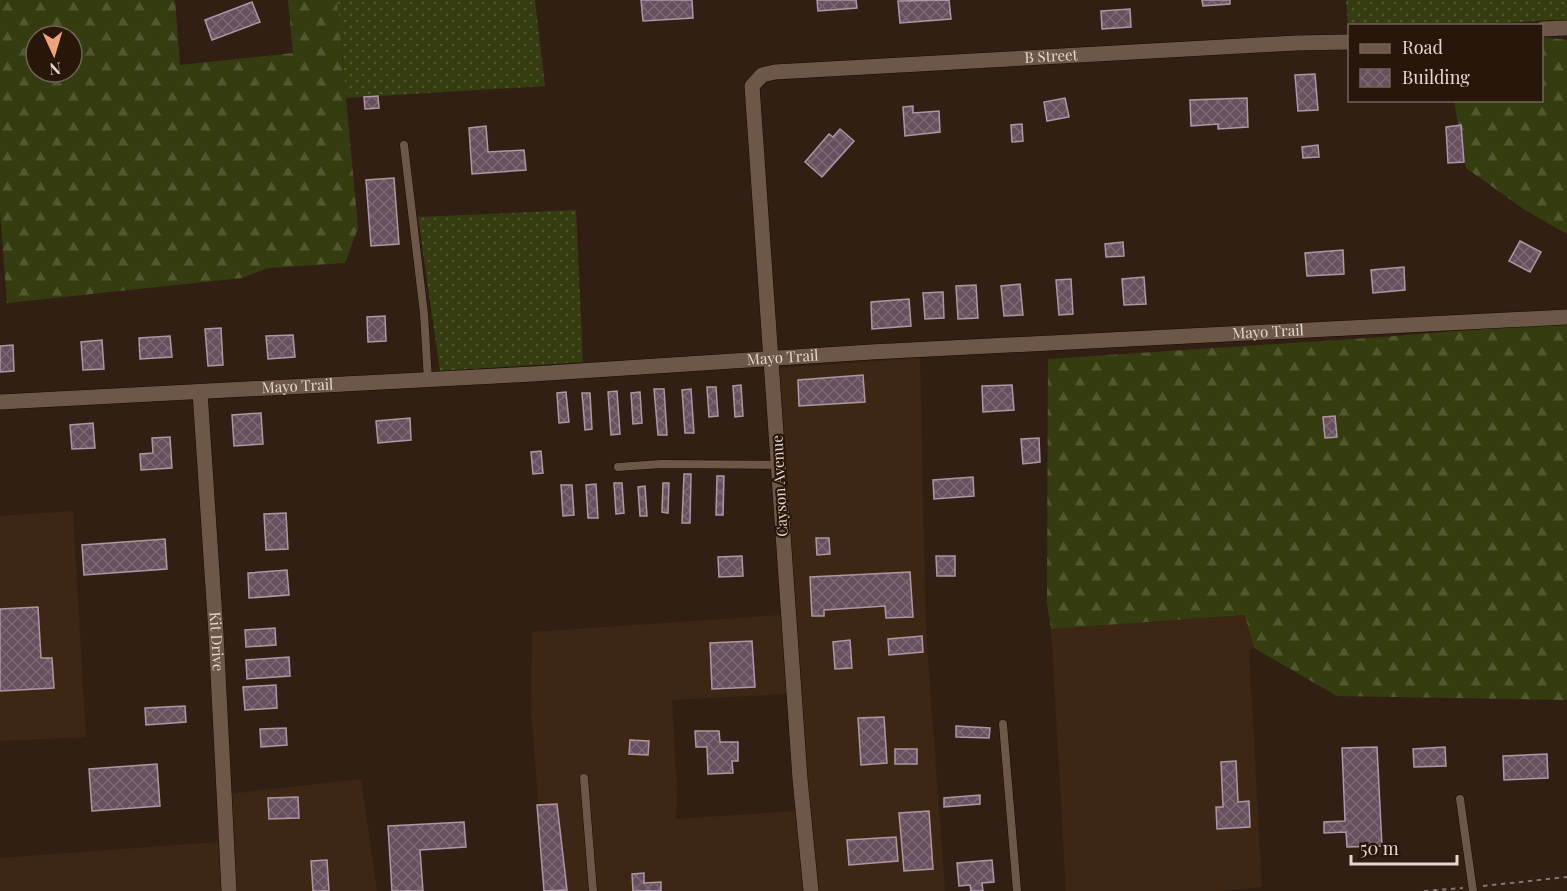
<svg xmlns="http://www.w3.org/2000/svg" width="1567" height="891" font-family="'Playfair Display',serif">
  <style>
    .built { fill: #3e2615 }
    .grass { fill: url(#grass-dots) }
    .forest { fill: url(#forest-firs); fill-rule: evenodd }
    .building { fill: url(#building-cross-hatch); stroke: #af96a4; stroke-width: 1.5 }
    .lines { fill: none; stroke-linecap: round; stroke-linejoin: round }
    .service-casing { stroke: #190901; stroke-width: 9 }
    .minor-casing { stroke: #190901; stroke-width: 16 }
    .path { stroke: #86766c; stroke-width: 2; stroke-dasharray: 4.5 4.5; stroke-linecap: butt }
    .service { stroke: #6d5749; stroke-width: 8 }
    .minor { stroke: #6d5749; stroke-width: 15 }
    .labels { text-anchor: middle; stroke-width: 4.5; stroke-linejoin: round; paint-order: stroke }
    .street-label { font-size: 15px; fill: #e4d7cf; stroke: #28160a }
  </style>
  <defs>
    <pattern id="grass-dots" width="8" height="8" patternUnits="userSpaceOnUse" patternTransform="scale(1.5)"><rect width="8" height="8" fill="#353c0f"/><path d="M2 2h.1M6 6h.1" fill="none" stroke="#525731" stroke-width="1.8" stroke-linecap="round"/></pattern>
    <pattern id="forest-firs" width="22" height="20" patternUnits="userSpaceOnUse" patternTransform="scale(1.5)"><rect width="22" height="20" fill="#353c0f"/><path d="M5 1l3.5 6h-7zM16 11l3.5 6h-7z" fill="#525731"/></pattern>
    <pattern id="building-cross-hatch" width="8" height="8" patternUnits="userSpaceOnUse" patternTransform="scale(1.5)"><rect width="8" height="8" fill="#67505d"/><path d="M0 0l8 8M0 8l8-8" fill="none" stroke="#7d6873"/></pattern>
  </defs>
  <rect width="100%" height="100%" fill="#321f13"/>
  <g class="built">
    <path d="M920,358l6,273 19,260h-127l-11,-113 -28,-410z"/>
    <path d="M73,511l13,226 -86,4v-225z"/>
    <path d="M781,615l6,79 -115,6 5,86 -1,33 120,-8 7,80h-258l-14,-182 1,-77z"/>
    <path d="M1246,615l8,33 -5,2 13,237 -46,4h-150l-15,-262z"/>
    <path d="M361,779l16,112h-141l-7,-97z"/>
    <path d="M218,842l4,49h-222v-33z"/>
  </g>
  <g class="grass">
    <path d="M337,0h198l10,86 -199,12z"/>
    <path d="M1346,0h221v23l-16,-3 -91,6h-110l-1,8z"/>
    <path d="M576,210l7,152 -143,9 -22,-154z"/>
  </g>
  <g class="forest">
    <path d="M0,0h175l5,65 113,-12 -5,-53h49l21,228 -13,35 -77,5 -26,10 -235,25 -7,-92zM36,36h36v36h-36z"/>
    <path d="M1542,37l25,3v194l-42,-24 -59,-42 -12,-67 88,-1z"/>
    <path d="M1567,322v378l-230,-4 -83,-48 -9,-33 -194,14 -4,-26 1,-244 335,-22z"/>
  </g>
  <g class="building">
    <path d="M641,0h51l1,18 -50,3z"/>
    <path d="M817,0h39l1,8 -39,3z"/>
    <path d="M949,0l2,19 -51,4 -2,-22z"/>
    <path d="M1202,0h28v4l-27,2z"/>
    <path d="M252,2l8,20 -48,18 -7,-20z"/>
    <path d="M1130,9l1,18 -29,2 -1,-18z"/>
    <path d="M1315,74l3,36 -20,1 -3,-36z"/>
    <path d="M378,96l1,12 -14,1 -1,-12z"/>
    <path d="M1065,98l4,19 -22,4 -3,-19z"/>
    <path d="M1247,98l1,29 -30,2v-5l-27,2 -1,-26z"/>
    <path d="M913,106v7l26,-2 1,21 -35,4 -2,-29z"/>
    <path d="M1022,124l1,17 -11,1 -1,-17z"/>
    <path d="M1461,125l3,37 -16,1 -2,-36z"/>
    <path d="M486,126l2,26 36,-2 2,20 -54,4 -3,-46z"/>
    <path d="M840,129l14,12 -32,36 -17,-15 24,-28 4,3z"/>
    <path d="M1318,145l1,12 -16,1 -1,-11z"/>
    <path d="M394,178l5,66 -28,2 -5,-66z"/>
    <path d="M1520,241l21,11 -11,20 -21,-11z"/>
    <path d="M1123,242l1,14 -18,1 -1,-13z"/>
    <path d="M1343,250l1,24 -37,2 -2,-23z"/>
    <path d="M1404,267l1,23 -32,3 -2,-23z"/>
    <path d="M1144,277l2,27 -22,1 -2,-26z"/>
    <path d="M1071,279l2,35 -14,1 -3,-35z"/>
    <path d="M1020,284l3,31 -19,1 -3,-30z"/>
    <path d="M976,285l2,33 -20,1 -2,-33z"/>
    <path d="M943,292l1,26 -19,1 -2,-26z"/>
    <path d="M909,299l2,27 -39,3 -1,-27z"/>
    <path d="M385,316l1,25 -18,1 -1,-25z"/>
    <path d="M221,328l2,37 -15,1 -3,-37z"/>
    <path d="M293,335l2,22 -27,2 -2,-23z"/>
    <path d="M170,336l2,21 -32,2 -1,-21z"/>
    <path d="M102,340l2,29 -21,1 -2,-28z"/>
    <path d="M13,345l1,26 -14,1v-26z"/>
    <path d="M863,375l2,27 -66,4 -1,-26z"/>
    <path d="M741,385l2,31 -8,1 -2,-31z"/>
    <path d="M1012,385l2,25 -31,2 -1,-26z"/>
    <path d="M707,387h9l2,29 -9,1z"/>
    <path d="M654,389h10l3,46h-9z"/>
    <path d="M691,389l3,44h-9l-3,-43z"/>
    <path d="M617,391l3,43 -9,1 -3,-43z"/>
    <path d="M566,392l3,30 -10,1 -2,-30z"/>
    <path d="M640,392l2,31 -9,1 -2,-31z"/>
    <path d="M582,393h8l2,36 -7,1z"/>
    <path d="M261,413l2,31 -29,2 -2,-31z"/>
    <path d="M1335,416l2,21 -12,1 -2,-21z"/>
    <path d="M410,418l1,22 -33,3 -2,-22z"/>
    <path d="M93,423l2,25 -23,1 -2,-24z"/>
    <path d="M170,437l2,31 -31,2 -1,-16 13,-1 -1,-15z"/>
    <path d="M1039,438l1,24 -17,2 -2,-25z"/>
    <path d="M541,451l2,22 -10,1 -2,-22z"/>
    <path d="M684,474h7l-1,49h-8z"/>
    <path d="M717,476h7l-1,39h-7z"/>
    <path d="M973,477l1,19 -40,3 -1,-19z"/>
    <path d="M614,483h8l2,30 -8,1z"/>
    <path d="M663,483h6l-1,30 -6,-1z"/>
    <path d="M596,484l2,34h-10l-2,-33z"/>
    <path d="M561,485h11l2,30 -11,1z"/>
    <path d="M645,486l2,30h-7l-2,-29z"/>
    <path d="M286,513l2,36 -22,1 -2,-36z"/>
    <path d="M816,538h13l1,16 -13,1z"/>
    <path d="M165,539l2,30 -83,6 -2,-30z"/>
    <path d="M742,556l1,20 -24,1 -1,-20z"/>
    <path d="M936,556h19v20h-18z"/>
    <path d="M287,570l2,25 -40,3 -1,-25z"/>
    <path d="M910,572l3,45 -27,1 -1,-12 -61,4v6h-12l-2,-39z"/>
    <path d="M38,607l3,51h11l2,30 -54,3v-82z"/>
    <path d="M275,628l1,17 -30,2 -1,-17z"/>
    <path d="M922,636l1,16 -34,3 -1,-16z"/>
    <path d="M850,640l2,28 -17,1 -2,-27z"/>
    <path d="M752,641l3,46 -43,2 -2,-46z"/>
    <path d="M289,657l1,19 -43,3 -1,-19z"/>
    <path d="M276,685l1,23 -32,2 -2,-23z"/>
    <path d="M185,706l1,16 -40,3 -1,-17z"/>
    <path d="M884,717l3,46 -26,2 -3,-47z"/>
    <path d="M956,726l34,2 -1,10 -33,-1z"/>
    <path d="M286,728l1,17 -26,2 -1,-18z"/>
    <path d="M695,731h24l1,11h18v19h-6l1,12 -25,1 -1,-27h-11z"/>
    <path d="M630,740l19,1 -1,14 -19,-1z"/>
    <path d="M1377,747l5,99 -35,1 -1,-15 -22,1v-11l21,-1 -3,-73z"/>
    <path d="M1445,747l1,19 -32,1 -1,-18z"/>
    <rect x="895" y="749" width="22" height="15"/>
    <path d="M1547,754l1,24 -44,2 -1,-24z"/>
    <path d="M1236,761l2,41 11,-1 1,26 -33,2 -1,-22h7l-2,-45z"/>
    <path d="M157,764l3,42 -68,5 -3,-42z"/>
    <path d="M980,795v9l-36,3v-9z"/>
    <path d="M298,797l1,21 -30,1 -1,-21z"/>
    <path d="M557,804l10,86 -23,1 -7,-86z"/>
    <path d="M929,811l4,58 -29,2 -5,-58z"/>
    <path d="M464,822l2,25 -46,3 3,41h-31l-4,-65z"/>
    <path d="M896,837l2,24 -49,4 -2,-25z"/>
    <path d="M327,860l2,31h-16l-2,-30z"/>
    <path d="M992,860l2,22 -12,1 1,8h-12l-1,-6 -11,1 -2,-23z"/>
    <path d="M644,873v10l17,-1v9h-28l-1,-17z"/>
  </g>
  <g class="lines">
    <g class="service-casing">
      <g id="service">
        <path d="M404,145l20,169 4,66"/>
        <path d="M618,467l43,-3 118,1"/>
        <path d="M1003,724l14,167"/>
        <path d="M584,778l9,113"/>
        <path d="M1460,799l13,92"/>
      </g>
    </g>
    <g class="minor-casing">
      <g id="minor">
        <path d="M1542,29l25,-1"/>
        <path id="s1" d="M200,392l16,241 13,258"/>
        <path id="s2" d="M0,402l533,-28 338,-22 696,-35"/>
        <path id="s3" d="M811,891l-11,-112 -48,-693 10,-11 13,-3 521,-29 54,-1"/>
      </g>
    </g>
    <g class="path">
      <path d="M1483,886l84,-9"/>
      <path d="M1424,891l39,-3"/>
    </g>
    <use href="#service" class="service"/>
    <use href="#minor" class="minor"/>
  </g>
  <g class="labels">
    <g class="street-label">
      <text dy="5" stroke="none"><textPath href="#s3" startOffset="1112">B Street</textPath></text>
      <text dy="5" stroke="none"><textPath href="#s2" startOffset="1270">Mayo Trail</textPath></text>
      <text dy="5" stroke="none"><textPath href="#s2" startOffset="784">Mayo Trail</textPath></text>
      <text dy="5" stroke="none"><textPath href="#s2" startOffset="298">Mayo Trail</textPath></text>
      <text transform="translate(780 486) rotate(-93)" y="5">Cayson Avenue</text>
      <text dy="5" stroke="none"><textPath href="#s1" startOffset="250">Kit Drive</textPath></text>
    </g>
  </g>
  <rect x="1348" y="24" width="195" height="78" fill="#28160a" stroke="#736359" stroke-width="1.5"/>
  <rect x="1360" y="44" width="30" height="9" fill="#6d5749" stroke="#736359" stroke-width="1.5"/>
  <text x="1402" y="54" font-size="18" fill="#e4d7cf">Road</text>
  <rect x="1360" y="69" width="30" height="18" fill="url(#building-cross-hatch)" stroke="#736359" stroke-width="1.5"/>
  <text x="1402" y="84" font-size="18" fill="#e4d7cf">Building</text>
  <g transform="translate(54 54) rotate(176)"><circle r="28" fill="#28160a" stroke="#736359" stroke-width="1.5"/>
  <path d="M0-4.5L10 22L0 15L-10 22Z" fill="#f0a279"/>
  <text y="-9" font-size="16" font-weight="bold" text-anchor="middle" fill="#e4d7cf">N</text>
  </g>
  <path d="M1351 855v9h106v-9" fill="none" stroke="#e4d7cf" stroke-width="3"/>
  <text x="1360" y="855" font-size="18" fill="#e4d7cf" stroke="#28160a" stroke-width="4.5" paint-order="stroke">50 m</text>
</svg>
